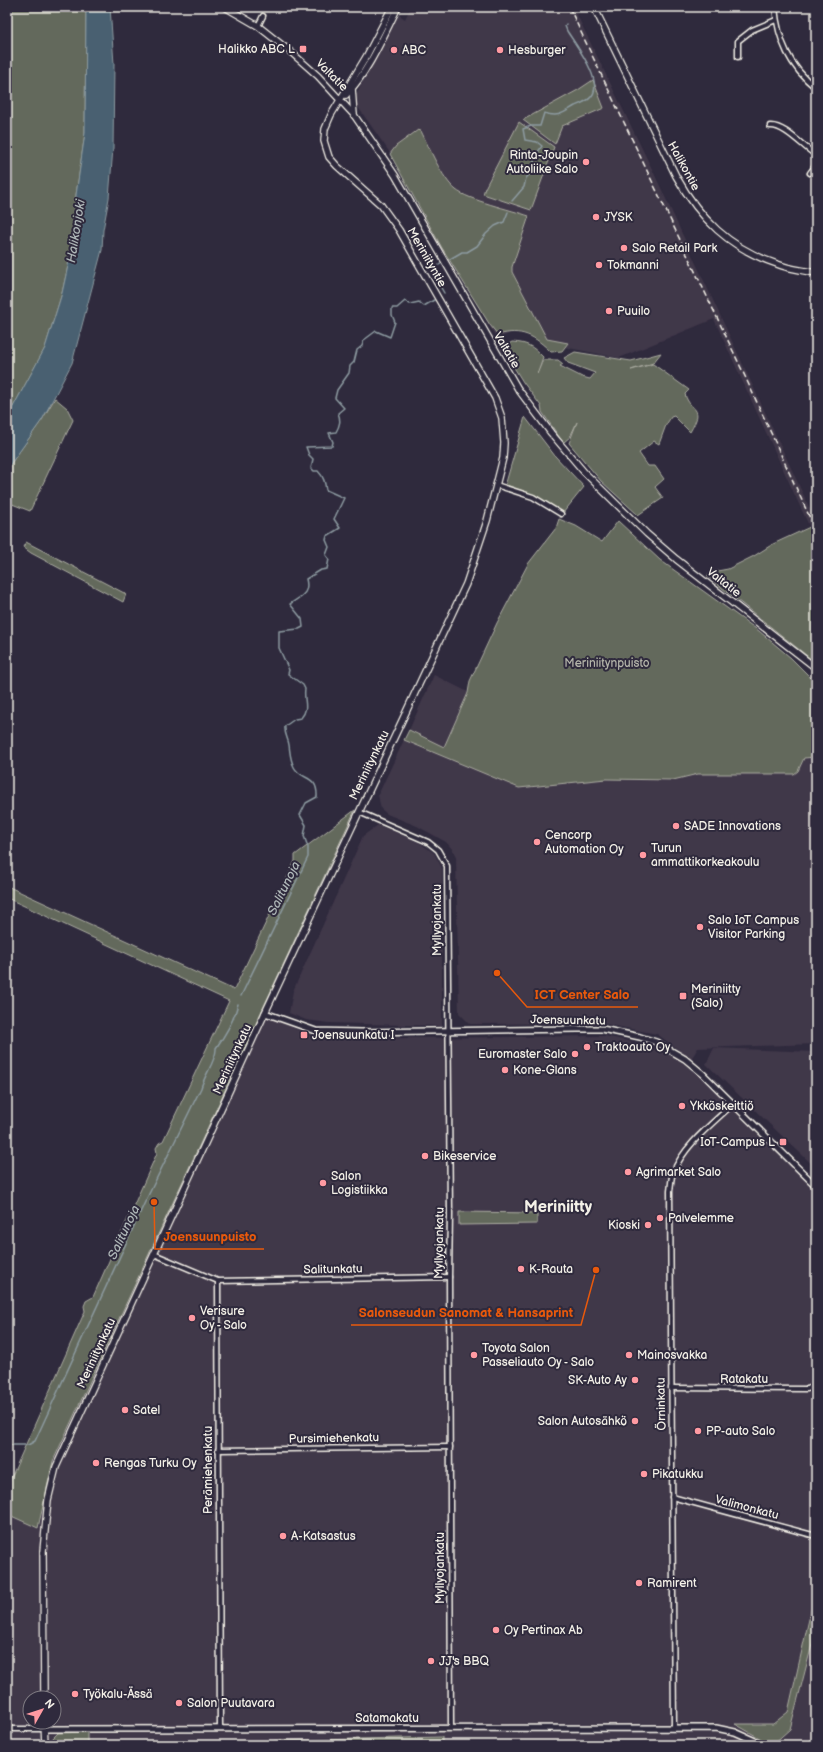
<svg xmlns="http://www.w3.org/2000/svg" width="823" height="1752" font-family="'Balsamiq Sans',sans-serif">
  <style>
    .built { fill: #41374a; fill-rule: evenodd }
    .green { fill: #63695c; stroke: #acada2 }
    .water { fill: #486171; stroke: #8d9ba1 }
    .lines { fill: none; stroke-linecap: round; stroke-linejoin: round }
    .stream { stroke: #8d9ba1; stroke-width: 1.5 }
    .minor-casing { stroke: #f4f1e8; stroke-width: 7 }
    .tertiary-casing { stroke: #f4f1e8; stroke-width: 8 }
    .secondary-casing { stroke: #f4f1e8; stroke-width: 8 }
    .minor { stroke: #2f2a3d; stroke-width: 4 }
    .tertiary { stroke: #2f2a3d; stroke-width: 5 }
    .secondary { stroke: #2f2a3d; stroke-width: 5.5 }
    .rail { stroke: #f4f1e8; stroke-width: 1.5; stroke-dasharray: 6 3; stroke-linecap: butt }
    .poi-dot { fill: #ff9aa2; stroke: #2f2a3d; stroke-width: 1.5 }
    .labels { text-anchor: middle; stroke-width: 4; stroke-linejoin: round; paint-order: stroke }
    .poi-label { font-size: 12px; fill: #f4f1e8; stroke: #2f2a3d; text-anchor: start }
    .street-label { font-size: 12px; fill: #f4f1e8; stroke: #2f2a3d }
    .park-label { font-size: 12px; fill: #b3b4a9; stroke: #2f2a3d }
    .water-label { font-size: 13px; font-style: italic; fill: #afb7b8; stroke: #2f2a3d }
    .district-label { font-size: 16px; font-weight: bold; fill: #f4f1e8; stroke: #2f2a3d }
    .leader { fill: none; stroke: #e8590c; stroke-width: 1.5 }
    .callout-dot { fill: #e8590c; stroke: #2f2a3d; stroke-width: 1.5 }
    .callout-label { font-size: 13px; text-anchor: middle; font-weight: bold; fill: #e8590c; stroke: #2f2a3d; stroke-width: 4; stroke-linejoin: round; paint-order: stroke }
  </style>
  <rect width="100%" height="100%" fill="#2f2a3d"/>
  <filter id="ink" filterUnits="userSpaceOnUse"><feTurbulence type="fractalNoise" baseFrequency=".025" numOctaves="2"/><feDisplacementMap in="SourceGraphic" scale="8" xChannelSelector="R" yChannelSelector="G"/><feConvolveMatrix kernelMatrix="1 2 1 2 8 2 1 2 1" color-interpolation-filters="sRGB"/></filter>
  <g filter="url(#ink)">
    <g class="built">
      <path d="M411,7h162l79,162 164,353v19l-102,-222 -95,39 -55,-11 -8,5 -8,-3 -8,-10 -25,-8 -18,8 -95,-169 -49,-70 46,-85 6,4z"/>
      <path d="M434,675l34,17 -24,55 -35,-17z"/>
      <path d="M404,740l115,48 87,-9 67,1 25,-6 100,-3 6,-13 12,-1v287l-118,4 -7,11 -34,-25 -57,-11 -130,1 -11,-11 -3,-156 -3,-7 -7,-8 -29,-16 -30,-12 -6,-5 -3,-14z"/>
      <path d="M378,825l40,17 16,11 8,15v158l-113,-3 -23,-3 -17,-7 4,-22 70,-155z"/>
      <path d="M261,1013l57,26 287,-3 51,11 30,18 35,32 95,95v396l-28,124 -15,12 -37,1 36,20h-330v-8l-167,4 -1,4h-71v-3l-60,1v2h-56v-13l-37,9v4h-43v-231l32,14 14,-67zM30,1698h24v24h-24z"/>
      <path d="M714,1048l102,4v116l-110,-104z"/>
      <path d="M816,1629v116h-43l17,-16z"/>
    </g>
    <g class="green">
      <path d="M7,7h79l-1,126 -9,62 1,30 -15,68 -17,55 -32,59 -6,7v-65l3,-4h-3z"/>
      <path d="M593,80l11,28 -42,18 -7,18 -32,-24 55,-30z"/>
      <path d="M519,122l35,25 -23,63 -48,-16 2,-6z"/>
      <path d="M418,130l3,1c8,16 21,48 35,59 12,10 56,20 73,26l-17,51v5l35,67 21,4 -6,8 -11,1c-16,-16 -30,-24 -53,-17l-8,-10 -48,-77 -52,-94 6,-8z"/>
      <path d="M512,342c16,1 20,4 31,15l-6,17 6,-14h15l5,4 -3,2 22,11 8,2 5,-6 -27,-10 -4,-5 11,-6 56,9 30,-8 -8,10 -22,7 22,-6 36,26 -4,4c5,19 21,11 5,38l-16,-16 -3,1 -5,8 -7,19 -5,-3 -15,12 9,13h7l9,13 -9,8 8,11 -25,17 -37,-34 -32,-38 8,-21 -7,15 -6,5 -2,-1 -20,-29 -1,-6 -18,-24 -21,-34z"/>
      <path d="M55,398l12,10 6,12 -43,91 -23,-9v-33l35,-49z"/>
      <path d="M525,417l30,39 29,31 -21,26 -31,-18 -27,-9z"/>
      <path d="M559,519l17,7 26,16 16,-21 42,39 99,71 32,27 25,25v74l-12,1 -6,13 -4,3h-96l-25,6 -67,-1 -87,9 -115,-48 5,-10 35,17 24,-54 2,-12 27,-58 31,-59 28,-36z"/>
      <path d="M810,527l6,14v122l-109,-87 5,-4 16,-3 26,-13 19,-12z"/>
      <path d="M26,542l100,52 -3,8 -92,-49 -8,-6z"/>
      <path d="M355,810l-302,651 -15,67 -31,-14v-27l78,-176 -1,-5 2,-5 7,-4 64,-144 -1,-5 3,-5 4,-2 66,-140 -222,-103v-12l227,104 61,-129v-6z"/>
      <path d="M459,1212l78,1v11l-78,1z"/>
      <path d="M816,1588v41l-26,100 -18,16 -37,-21h38l15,-12z"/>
      <path d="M87,1732v13h-37v-4l8,-8z"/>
      <path d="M442,1737v8h-168v-4z"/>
      <path d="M203,1742v3h-60v-2z"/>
    </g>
    <path class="water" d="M86,7h24l4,57 -1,84 -4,50 -6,32 -1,20 -30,113 -30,57 -35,49v-55l6,-7 32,-59 17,-55 15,-68 -1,-30 9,-62z"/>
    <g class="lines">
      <g class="stream">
        <path d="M601,10l2,-3"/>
        <path d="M512,201l12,-14 2,-9 7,-7c-1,-9 3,-17 9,-25l-5,-4 -12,-2 -2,-11 8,-3h9l4,-13c15,5 19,0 31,-7 5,-2 13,-5 16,-9 14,-15 -16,-53 -24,-66l-2,-5 1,-2"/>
        <path d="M450,259l12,-7h5l10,-6 9,-12 9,-8 9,-4 4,-10"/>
        <path d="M439,265l3,-2"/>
        <path d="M432,269v3l12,21"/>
        <path d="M241,996l67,-139v-10l-4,-11 2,-11 -6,-10 6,-12 11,-6c1,-23 -16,-16 -23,-30 -4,-8 -4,-15 -5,-22 -1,-7 -5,-11 -4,-19l10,-7 6,-1c9,-10 2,-18 4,-29l-2,-4 -15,-11 1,-4 -10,-22v-17l20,-2 4,-2 -1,-8 -12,-15c11,-8 20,-10 16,-25l15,-9 6,-1 2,-10 -3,-4 3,-8 -3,-7 1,-4 13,-8 -6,-9 10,-21 -18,-8c-1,-7 -2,-13 -8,-19h-4l-3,-3 2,-9 -4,-4 -3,-8 26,-1 1,-4 -4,-9 7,-1c4,-7 5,-12 2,-19l6,-5 -9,-10 2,-8 12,-17 1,-7 4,-4 3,-12 5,-4 2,-6 12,-9 14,6 5,-15 -3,-7v-7h5l8,-7 5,3 9,-2 5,4 10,-6"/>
        <path d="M7,1445h21l7,-4 110,-239 56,-114c3,-12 16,-29 15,-40 10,-14 18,-27 22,-44"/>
      </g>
      <g class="minor-casing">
        <g id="minor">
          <path d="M775,7c3,34 15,60 41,81"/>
          <path d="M258,26l5,-10"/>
          <path d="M738,57v-16l14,-11 24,-10"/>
          <path d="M770,126c15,-1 33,21 46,29"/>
          <path d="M810,173l6,-8"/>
          <path d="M496,485l37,12 28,17"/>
          <path d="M359,812l69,30 10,8 9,16 3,348 -1,63 2,451"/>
          <path d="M154,1254l64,27 2,447"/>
          <path d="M218,1281l231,-4"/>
          <path d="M671,1388l136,1 9,-3"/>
          <path d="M218,1450l232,-3"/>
          <path d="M672,1497l144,39"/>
          <path d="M674,1728l-4,-537c1,-6 1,-13 3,-18 11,-28 39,-49 60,-69"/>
          <path d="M7,1729h37"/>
        </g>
      </g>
      <g class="tertiary-casing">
        <g id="tertiary">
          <path d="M265,1013l51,18 45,1 217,-3h24l38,8 16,5 29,17 18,15 113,112"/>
          <path d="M44,1729l672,-1 19,4 29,13"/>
        </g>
      </g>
      <g class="secondary-casing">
        <g id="secondary">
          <path d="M225,7l33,19 34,27 26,23 36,39 41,60 123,214 33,44 33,39 63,62 29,25 140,109"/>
          <path d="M594,7l82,169c24,43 53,72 101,88 12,5 26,6 39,9"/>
          <path d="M352,88l2,27"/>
          <path d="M346,95c22,-22 38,-60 52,-88"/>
          <path d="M44,1698l-1,-147 5,-51 8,-33 209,-454 201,-429 21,-63 16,-63 1,-15 -2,-25 -7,-20 -96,-168 -18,-25 -44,-39 -8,-9 -5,-16 1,-12 6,-14 35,-58 26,-50"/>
          <path d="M44,1722l1,23"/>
        </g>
      </g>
      <use href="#minor" class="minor"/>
      <use href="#tertiary" class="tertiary"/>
      <use href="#secondary" class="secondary"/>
      <path class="rail" d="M569,7l174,365 73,159"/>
    </g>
  </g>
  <g class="poi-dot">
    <rect x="299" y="45" width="8" height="8" rx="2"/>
    <circle cx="394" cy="50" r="4"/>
    <circle cx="500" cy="50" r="4"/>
    <circle cx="586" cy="162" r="4"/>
    <circle cx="596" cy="217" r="4"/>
    <circle cx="624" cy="248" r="4"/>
    <circle cx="599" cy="265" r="4"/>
    <circle cx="609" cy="311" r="4"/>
    <circle cx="676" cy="826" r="4"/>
    <circle cx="537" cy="842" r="4"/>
    <circle cx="643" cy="855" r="4"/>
    <circle cx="700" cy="927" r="4"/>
    <rect x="679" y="992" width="8" height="8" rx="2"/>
    <rect x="300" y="1031" width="8" height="8" rx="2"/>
    <circle cx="587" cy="1047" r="4"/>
    <circle cx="575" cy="1054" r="4"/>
    <circle cx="505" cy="1070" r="4"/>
    <circle cx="682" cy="1106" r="4"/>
    <rect x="779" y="1138" width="8" height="8" rx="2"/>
    <circle cx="425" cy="1156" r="4"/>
    <circle cx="628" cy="1172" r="4"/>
    <circle cx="323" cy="1183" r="4"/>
    <circle cx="660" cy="1218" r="4"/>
    <circle cx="648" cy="1225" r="4"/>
    <circle cx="521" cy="1269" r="4"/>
    <circle cx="192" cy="1318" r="4"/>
    <circle cx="474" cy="1355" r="4"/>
    <circle cx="629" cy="1355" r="4"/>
    <circle cx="635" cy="1380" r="4"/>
    <circle cx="125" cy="1410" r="4"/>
    <circle cx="635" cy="1421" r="4"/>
    <circle cx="698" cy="1431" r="4"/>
    <circle cx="96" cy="1463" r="4"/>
    <circle cx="644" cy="1474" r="4"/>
    <circle cx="283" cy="1536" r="4"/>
    <circle cx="639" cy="1583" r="4"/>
    <circle cx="496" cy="1630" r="4"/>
    <circle cx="431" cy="1661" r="4"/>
    <circle cx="75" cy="1694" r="4"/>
    <circle cx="179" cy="1703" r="4"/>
  </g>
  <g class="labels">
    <g class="poi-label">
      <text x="295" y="53" text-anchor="end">Halikko ABC L</text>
      <text x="402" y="54">ABC</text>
      <text x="508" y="54">Hesburger</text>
      <text x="578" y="159" text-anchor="end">Rinta-Joupin<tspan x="578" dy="14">Autoliike Salo</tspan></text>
      <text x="604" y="221">JYSK</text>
      <text x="632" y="252">Salo Retail Park</text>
      <text x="607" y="269">Tokmanni</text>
      <text x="617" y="315">Puuilo</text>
      <text x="684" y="830">SADE Innovations</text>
      <text x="545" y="839">Cencorp<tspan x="545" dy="14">Automation Oy</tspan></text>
      <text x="651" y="852">Turun<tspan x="651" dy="14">ammattikorkeakoulu</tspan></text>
      <text x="708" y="924">Salo IoT Campus<tspan x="708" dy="14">Visitor Parking</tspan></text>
      <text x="691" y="993">Meriniitty<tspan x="691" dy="14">(Salo)</tspan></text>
      <text x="312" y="1039">Joensuunkatu I</text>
      <text x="595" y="1051">Traktoauto Oy</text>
      <text x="567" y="1058" text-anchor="end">Euromaster Salo</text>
      <text x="513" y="1074">Kone-Glans</text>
      <text x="690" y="1110">Ykköskeittiö</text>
      <text x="775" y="1146" text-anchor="end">IoT-Campus L</text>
      <text x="433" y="1160">Bikeservice</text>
      <text x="636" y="1176">Agrimarket Salo</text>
      <text x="331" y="1180">Salon<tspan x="331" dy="14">Logistiikka</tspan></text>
      <text x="668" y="1222">Palvelemme</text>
      <text x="640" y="1229" text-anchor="end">Kioski</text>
      <text x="529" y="1273">K-Rauta</text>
      <text x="200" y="1315">Verisure<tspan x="200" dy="14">Oy - Salo</tspan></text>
      <text x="482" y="1352">Toyota Salon<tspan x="482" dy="14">Passeliauto Oy - Salo</tspan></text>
      <text x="637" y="1359">Mainosvakka</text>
      <text x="627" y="1384" text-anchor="end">SK-Auto Ay</text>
      <text x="133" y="1414">Satel</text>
      <text x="627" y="1425" text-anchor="end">Salon Autosähkö</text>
      <text x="706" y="1435">PP-auto Salo</text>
      <text x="104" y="1467">Rengas Turku Oy</text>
      <text x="652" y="1478">Pikatukku</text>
      <text x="291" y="1540">A-Katsastus</text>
      <text x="647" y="1587">Ramirent</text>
      <text x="504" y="1634">Oy Pertinax Ab</text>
      <text x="439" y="1665">JJ's BBQ</text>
      <text x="83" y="1698">Työkalu-Ässä</text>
      <text x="187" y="1707">Salon Puutavara</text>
    </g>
    <g class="street-label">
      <text transform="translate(332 75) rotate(45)" y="4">Valtatie</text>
      <text transform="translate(684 166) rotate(61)" y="4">Halikontie</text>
      <text transform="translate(427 257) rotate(60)" y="4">Meriniityntie</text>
      <text transform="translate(507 350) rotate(59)" y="4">Valtatie</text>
      <text transform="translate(724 582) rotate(38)" y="4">Valtatie</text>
      <text transform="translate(369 765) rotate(-64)" y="4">Meriniitynkatu</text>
      <text transform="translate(437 920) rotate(-90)" y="4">Myllyojankatu</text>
      <text transform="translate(568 1020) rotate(1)" y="4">Joensuunkatu</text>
      <text transform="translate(232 1059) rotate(-65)" y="4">Meriniitynkatu</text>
      <text transform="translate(439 1243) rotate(-89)" y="4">Myllyojankatu</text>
      <text transform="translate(333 1269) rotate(-1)" y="4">Salitunkatu</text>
      <text transform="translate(96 1353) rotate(-65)" y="4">Meriniitynkatu</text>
      <text x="744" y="1383">Ratakatu</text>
      <text transform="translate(661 1404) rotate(-91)" y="4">Örninkatu</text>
      <text transform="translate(334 1438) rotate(-1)" y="4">Pursimiehenkatu</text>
      <text transform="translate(208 1470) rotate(-90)" y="4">Perämiehenkatu</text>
      <text transform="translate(747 1507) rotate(15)" y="4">Valimonkatu</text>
      <text transform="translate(440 1568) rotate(-90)" y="4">Myllyojankatu</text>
      <text x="387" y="1722">Satamakatu</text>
    </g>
    <g class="park-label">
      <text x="607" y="667">Meriniitynpuisto</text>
    </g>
    <g class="water-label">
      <text transform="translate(75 231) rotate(-81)" y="5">Halikonjoki</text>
      <text transform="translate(283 888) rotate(-64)" y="5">Salitunoja</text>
      <text transform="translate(123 1232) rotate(-65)" y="5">Salitunoja</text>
    </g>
    <g class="district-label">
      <text x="558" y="1212">Meriniitty</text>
    </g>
  </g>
  <path class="leader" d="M497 973L527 1007H638M154 1202L155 1249H264M596 1270L581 1325H351"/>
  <g class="callout-dot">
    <circle cx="497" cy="973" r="4"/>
    <circle cx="154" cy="1202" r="4"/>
    <circle cx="596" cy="1270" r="4"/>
  </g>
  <g class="callout-label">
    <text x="582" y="999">ICT Center Salo</text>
    <text x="210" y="1241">Joensuunpuisto</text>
    <text x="466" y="1317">Salonseudun Sanomat &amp; Hansaprint</text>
  </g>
  <rect width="823" height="1752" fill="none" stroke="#2f2a3d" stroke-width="24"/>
  <rect x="12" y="12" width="799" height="1728" fill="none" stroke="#f4f1e8" stroke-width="1.5" filter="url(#ink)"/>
  <g transform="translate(42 1710) rotate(51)"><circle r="19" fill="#2f2a3d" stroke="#7e7a81"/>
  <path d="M0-3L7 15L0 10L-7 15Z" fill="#ff9aa2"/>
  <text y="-6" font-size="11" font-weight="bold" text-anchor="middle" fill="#f4f1e8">N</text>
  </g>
</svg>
